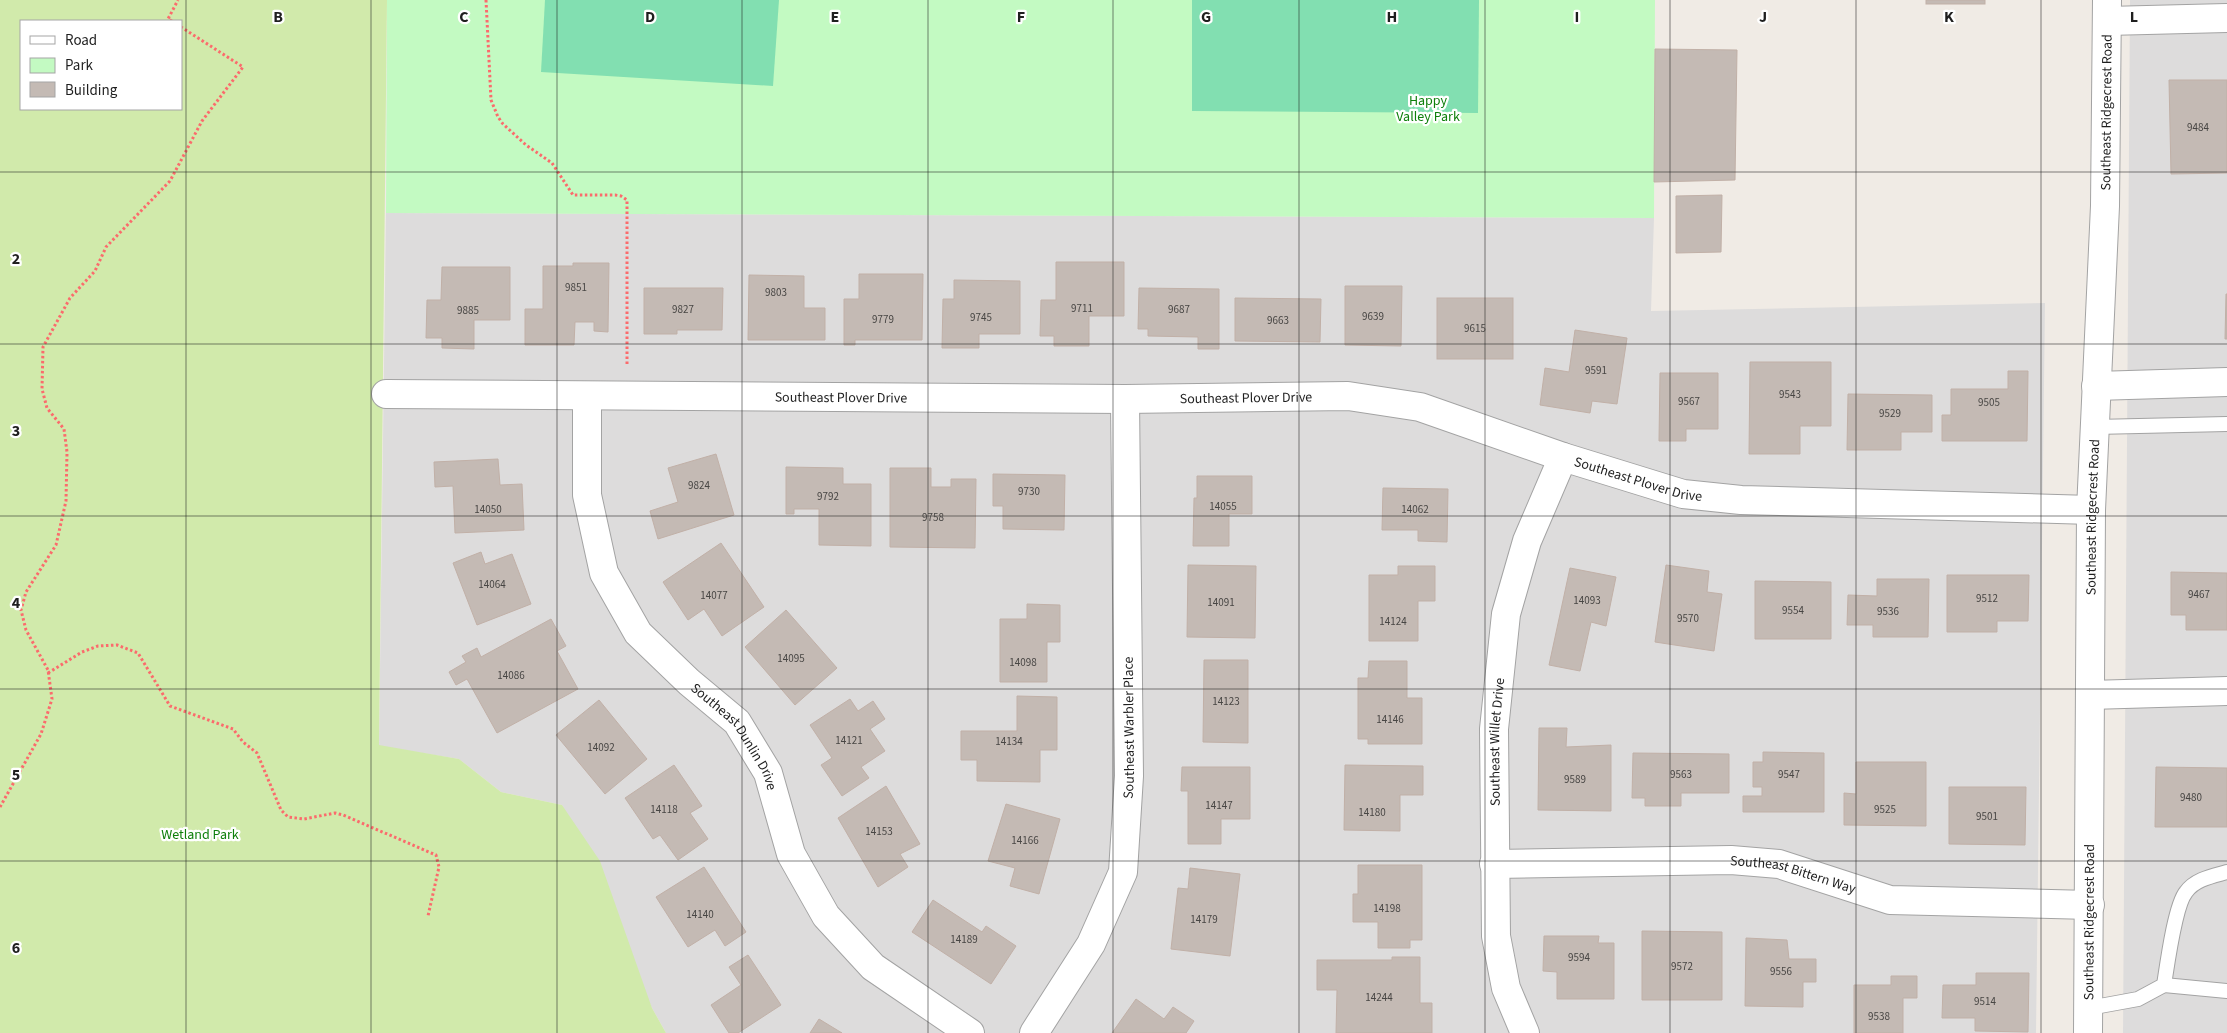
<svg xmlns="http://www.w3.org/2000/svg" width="2227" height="1033" font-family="'Source Sans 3',sans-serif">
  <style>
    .residential { fill: #dddcdc }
    .grass { fill: #d1eaab; fill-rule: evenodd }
    .park { fill: #c3fac2 }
    .pitch { fill: #82dfb1 }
    .building { fill: #c4bab4; stroke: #c1b0a7 }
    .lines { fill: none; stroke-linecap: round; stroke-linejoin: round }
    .service-casing { stroke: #a3a3a3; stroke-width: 16 }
    .minor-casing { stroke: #a3a3a3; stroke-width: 30 }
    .tertiary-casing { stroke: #a3a3a3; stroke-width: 30 }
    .path { stroke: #fb6b6c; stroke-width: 3; stroke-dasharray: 2.5 2.5; stroke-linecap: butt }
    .service { stroke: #fff; stroke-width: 14 }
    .minor { stroke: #fff; stroke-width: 28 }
    .tertiary { stroke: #fff; stroke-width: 28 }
    .grid { fill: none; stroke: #1f1f1f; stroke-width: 1; stroke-opacity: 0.55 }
    .labels { text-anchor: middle; stroke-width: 4.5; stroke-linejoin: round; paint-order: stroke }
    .number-label { font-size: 11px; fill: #484644 }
    .park-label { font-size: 14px; fill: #0e7f0b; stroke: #fff }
    .street-label { font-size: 14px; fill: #1f1f1f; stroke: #fff }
    .grid-label { font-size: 16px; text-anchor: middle; font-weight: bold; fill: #1f1f1f; stroke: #fff; stroke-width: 4.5; stroke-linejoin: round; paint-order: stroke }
  </style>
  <rect width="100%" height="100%" fill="#f0ebe5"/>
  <g class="residential">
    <path d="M2130,0h97v1033h-104z"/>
    <path d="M386,213l1268,5 -3,93 394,-8 -9,730h-1370l-14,-25 -90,-203 -61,-13 -42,-33 -80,-13z"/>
  </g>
  <path class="grass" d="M0,0h387l-8,745 80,14 42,33 61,13 38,56 52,147 14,25h-666zM21,21h160v88h-160z"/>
  <path class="park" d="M387,0h1268l-1,218 -1268,-5z"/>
  <g class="pitch">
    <path d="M545,0h234l-6,86 -232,-14z"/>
    <path d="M1192,0h287l-1,113 -286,-2z"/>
  </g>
  <g class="building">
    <rect x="1926" y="0" width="59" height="4"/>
    <path d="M1655,49l82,1 -2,130 -81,2z"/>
    <path d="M2169,80h58v93l-56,1z"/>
    <path d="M1722,195l-1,57 -45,1v-57z"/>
    <path d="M1056,262h68v54h-35v30h-35v-10h-14l1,-36h15z"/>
    <path d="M573,263h36l-1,69 -14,-1v-9h-19l-1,23h-49v-36h18v-43h30z"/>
    <path d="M442,267h68v53h-36v29l-32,-1v-10h-16l1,-38h14z"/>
    <path d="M859,274h64l-1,66h-67v5h-11v-46h15z"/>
    <path d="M749,275l55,1v32h21v32h-77z"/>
    <path d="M954,280l66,1v53h-41v14h-37l1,-49h11z"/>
    <path d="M1345,286h57l-1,60 -56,-1z"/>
    <path d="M644,288h79l-1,42h-45v4h-33z"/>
    <path d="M1139,288l80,1v60h-21v-12l-50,-1v-7h-10z"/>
    <path d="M2226,294h1v45h-2z"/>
    <path d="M1235,298l86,1 -1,43 -85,-1z"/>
    <rect x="1437" y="298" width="76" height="61"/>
    <path d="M1575,330l52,8 -10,66 -25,-3 -2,12 -50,-8 5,-37 24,4z"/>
    <path d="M1750,362h81v64h-31v28h-51z"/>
    <path d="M2008,371h20l-1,70h-85v-26h9v-26h57z"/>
    <path d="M1660,373h58v56h-32v12h-27z"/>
    <path d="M1848,394l84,1v37h-31v18h-54z"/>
    <path d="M716,454l18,61 -76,24 -8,-28 28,-9 -10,-34z"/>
    <path d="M498,459l2,26 22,-1 2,46 -69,3 -2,-47 -18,1 -1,-25z"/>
    <path d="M786,467l57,1v16h28v62l-52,-1v-36h-25v5h-8z"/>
    <path d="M890,468h41v19h20v-8h25l-1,69 -85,-1z"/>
    <path d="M993,474l72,1 -1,55 -61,-1v-23h-10z"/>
    <path d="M1197,476h55v38h-23v32h-36l1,-48h3z"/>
    <path d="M1383,488l65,1 -1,53 -29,-1v-11h-36z"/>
    <path d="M721,543l43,64 -42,29 -18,-27 -16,11 -25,-38z"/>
    <path d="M481,552l4,12 27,-10 19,50 -54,21 -24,-62z"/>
    <path d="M1188,565l68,1 -1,72 -68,-1z"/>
    <path d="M1666,565l43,6 -2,21 15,2 -8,57 -59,-9z"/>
    <path d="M1398,566h37v35h-17v40h-49v-66h29z"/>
    <path d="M1570,568l46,9 -10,49 -15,-4 -11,49 -31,-6z"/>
    <path d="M2171,572l56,1v57h-41v-15h-15z"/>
    <path d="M1947,575h82l-1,46h-31v11h-50z"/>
    <path d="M1877,579h52l-1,58h-55v-12h-26l1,-30 29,1z"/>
    <path d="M1755,581l76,1v57h-76z"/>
    <path d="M1027,604l33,1v37h-13v40h-47v-63h27z"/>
    <path d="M786,610l51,58 -42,37 -50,-58z"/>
    <path d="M551,619l15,27 -9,5 21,38 -81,44 -30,-54 -11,6 -7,-13 17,-10 -4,-6 15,-8 4,9z"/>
    <path d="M1204,660h44v83l-45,-1z"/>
    <path d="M1369,661h38v37h15v46h-54v-5h-10v-61h10z"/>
    <path d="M1017,696l40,1v53h-17v32l-63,-1v-21h-16v-29h56z"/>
    <path d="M850,699l8,12 15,-10 12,18 -15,10 15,22 -24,16 8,11 -27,18 -21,-31 11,-7 -22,-33z"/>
    <path d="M599,700l48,59 -42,35 -49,-59z"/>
    <path d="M1539,728h28l-1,19 45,-2v66l-73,-1z"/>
    <path d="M1763,752l61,1v59h-81v-16h19v-9h-9v-25h10z"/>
    <path d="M1633,753l96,1v39h-48v13h-36v-8h-13z"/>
    <path d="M1856,762h70v64l-82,-1v-32l12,1z"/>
    <path d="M674,765l28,41 -12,7 18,26 -30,21 -18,-25 -7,4 -28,-41z"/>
    <path d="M1345,765l78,1v29h-23v36l-56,-1z"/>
    <path d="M1182,767h68v52h-29v25h-33v-53h-7z"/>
    <path d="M2156,767l71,1v59h-72z"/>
    <path d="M886,786l34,58 -20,10 8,13 -30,20 -40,-69z"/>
    <path d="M1949,787h77l-1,58 -76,-1z"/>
    <path d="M1006,804l54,15 -21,75 -29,-8 5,-18 -27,-7z"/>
    <path d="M1358,865h64v75h-12v8h-32v-26h-25v-28h5z"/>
    <path d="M704,867l42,65 -21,14 -10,-16 -27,17 -32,-50z"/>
    <path d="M1190,868l50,6 -10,82 -59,-7 7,-61 10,1z"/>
    <path d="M933,900l49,32 4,-6 30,20 -25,38 -79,-52z"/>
    <path d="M1642,931l80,1v68h-80z"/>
    <path d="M1544,936h55l-1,7h16v56h-57v-27l-14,-1z"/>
    <path d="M1746,938l41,2 2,19h27v23h-13v25l-58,-1z"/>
    <path d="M748,955l33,50 -43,28h-9l-18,-28 30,-20 -12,-18z"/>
    <path d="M1392,957h28v46h12v30h-96l1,-43h-20v-30h75z"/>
    <path d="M1976,973h53l-1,59 -53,-1v-13h-33l1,-33h33z"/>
    <path d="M1891,976h26v22h-14v35h-49v-48h37z"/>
    <path d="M1136,999l28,20 9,-12 21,14 -8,12h-74z"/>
    <path d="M819,1019l23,14h-32z"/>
  </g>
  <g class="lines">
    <g class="service-casing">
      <g id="service">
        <path d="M2095,427l132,-3"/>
        <path d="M2164,985l63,6"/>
        <path d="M2089,1008l49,-9 26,-14c3,-19 11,-80 22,-93 9,-13 27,-16 41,-20"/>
      </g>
    </g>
    <g class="minor-casing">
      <g id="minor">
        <path d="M2107,21l120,-3"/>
        <path d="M2096,386l131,-4"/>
        <path id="s1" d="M386,394l739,5 223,-3 72,11 143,50 120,37 58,6 350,10"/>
        <path id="s2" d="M587,396v99l17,78 34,60 51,49 48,40 31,51 23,81 35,62 47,51 97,66"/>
        <path d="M2090,695l137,-4"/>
        <path id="s3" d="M1494,864l237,-4 48,4 111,36 200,5"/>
        <path id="s4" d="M1034,1033l57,-89 32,-72 6,-96 -4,-377"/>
        <path id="s5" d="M1525,1033l-19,-45 -10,-52 -2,-207 12,-115 21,-73 36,-84"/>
      </g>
    </g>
    <g class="tertiary-casing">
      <g id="tertiary">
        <path id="s6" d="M2088,1033l3,-523 14,-304 2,-206"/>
      </g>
    </g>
    <g class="path">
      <path d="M486,0l5,100 7,17 5,7 23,21 26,18 21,32h42l6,1 6,4v166"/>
      <path d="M172,21l-4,-2 10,-19"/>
      <path d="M48,673l34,-21 16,-6 19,-1 21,8 32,53 63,23 10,13 14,11 24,57 7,7 16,2 31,-6 8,2 93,40 3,12 -11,49"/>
      <path d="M0,807l41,-73 11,-35 -4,-29 -22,-40 -5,-20 5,-18 30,-47 10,-44 1,-49 -3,-23 -17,-21 -5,-19 1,-42 27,-49 25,-27 11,-24 64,-66 32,-60 41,-54 -62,-40"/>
    </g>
    <use href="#service" class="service"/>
    <use href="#minor" class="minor"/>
    <use href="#tertiary" class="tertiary"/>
  </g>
  <path class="grid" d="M186,0v1033M371,0v1033M557,0v1033M742,0v1033M928,0v1033M1113,0v1033M1299,0v1033M1485,0v1033M1670,0v1033M1856,0v1033M2041,0v1033M0,172h2227M0,344h2227M0,516h2227M0,689h2227M0,861h2227"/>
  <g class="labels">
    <g class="number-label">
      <text x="2198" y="131">9484</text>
      <text x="576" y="291">9851</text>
      <text x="776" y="296">9803</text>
      <text x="1082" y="312">9711</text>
      <text x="683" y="313">9827</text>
      <text x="1179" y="313">9687</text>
      <text x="468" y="314">9885</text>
      <text x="1373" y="320">9639</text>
      <text x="981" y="321">9745</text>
      <text x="883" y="323">9779</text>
      <text x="1278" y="324">9663</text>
      <text x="1475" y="332">9615</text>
      <text x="1596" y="374">9591</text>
      <text x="1790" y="398">9543</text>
      <text x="1689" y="405">9567</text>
      <text x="1989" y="406">9505</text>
      <text x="1890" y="417">9529</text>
      <text x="699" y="489">9824</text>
      <text x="1029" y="495">9730</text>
      <text x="828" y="500">9792</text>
      <text x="1223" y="510">14055</text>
      <text x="488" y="513">14050</text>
      <text x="1415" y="513">14062</text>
      <text x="933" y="521">9758</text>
      <text x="492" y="588">14064</text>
      <text x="2199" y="598">9467</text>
      <text x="714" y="599">14077</text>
      <text x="1987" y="602">9512</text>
      <text x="1587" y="604">14093</text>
      <text x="1221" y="606">14091</text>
      <text x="1793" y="614">9554</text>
      <text x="1888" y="615">9536</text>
      <text x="1688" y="622">9570</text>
      <text x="1393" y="625">14124</text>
      <text x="791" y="662">14095</text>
      <text x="1023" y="666">14098</text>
      <text x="511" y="679">14086</text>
      <text x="1226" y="705">14123</text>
      <text x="1390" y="723">14146</text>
      <text x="849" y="744">14121</text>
      <text x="1009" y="745">14134</text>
      <text x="601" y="751">14092</text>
      <text x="1681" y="778">9563</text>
      <text x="1789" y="778">9547</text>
      <text x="1575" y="783">9589</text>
      <text x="2191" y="801">9480</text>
      <text x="1219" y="809">14147</text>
      <text x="664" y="813">14118</text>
      <text x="1885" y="813">9525</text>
      <text x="1372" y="816">14180</text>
      <text x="1987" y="820">9501</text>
      <text x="879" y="835">14153</text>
      <text x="1025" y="844">14166</text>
      <text x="1387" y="912">14198</text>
      <text x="700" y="918">14140</text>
      <text x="1204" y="923">14179</text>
      <text x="964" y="943">14189</text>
      <text x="1579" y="961">9594</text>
      <text x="1682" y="970">9572</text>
      <text x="1781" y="975">9556</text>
      <text x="1379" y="1001">14244</text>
      <text x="1985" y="1005">9514</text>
      <text x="1879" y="1020">9538</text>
    </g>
    <g class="park-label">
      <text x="1428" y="105">Happy<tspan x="1428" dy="16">Valley Park</tspan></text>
      <text x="200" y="839">Wetland Park</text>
    </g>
    <g class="street-label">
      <text dy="5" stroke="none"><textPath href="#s6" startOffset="921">Southeast Ridgecrest Road</textPath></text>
      <text dy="5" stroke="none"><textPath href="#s1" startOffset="860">Southeast Plover Drive</textPath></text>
      <text dy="5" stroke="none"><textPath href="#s1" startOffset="455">Southeast Plover Drive</textPath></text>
      <text dy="5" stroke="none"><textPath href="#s1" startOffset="1265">Southeast Plover Drive</textPath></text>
      <text dy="5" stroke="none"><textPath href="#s6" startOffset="516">Southeast Ridgecrest Road</textPath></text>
      <text dy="5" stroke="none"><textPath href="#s4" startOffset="329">Southeast Warbler Place</textPath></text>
      <text dy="5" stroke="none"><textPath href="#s2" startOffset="391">Southeast Dunlin Drive</textPath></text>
      <text dy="5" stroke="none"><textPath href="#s5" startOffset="296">Southeast Willet Drive</textPath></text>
      <text dy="5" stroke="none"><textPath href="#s3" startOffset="301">Southeast Bittern Way</textPath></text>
      <text dy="5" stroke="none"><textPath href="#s6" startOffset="111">Southeast Ridgecrest Road</textPath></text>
    </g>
  </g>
  <g class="grid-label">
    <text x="278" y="22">B</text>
    <text x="464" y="22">C</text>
    <text x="650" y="22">D</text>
    <text x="835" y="22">E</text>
    <text x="1021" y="22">F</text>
    <text x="1206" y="22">G</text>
    <text x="1392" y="22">H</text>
    <text x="1577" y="22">I</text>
    <text x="1763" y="22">J</text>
    <text x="1949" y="22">K</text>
    <text x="2134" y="22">L</text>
    <text x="16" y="264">2</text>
    <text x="16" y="436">3</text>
    <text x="16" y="608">4</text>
    <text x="16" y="780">5</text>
    <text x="16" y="953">6</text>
  </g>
  <rect x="20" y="20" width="162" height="90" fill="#ffffff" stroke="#a5a5a5"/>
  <rect x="30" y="36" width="25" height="8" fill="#ffffff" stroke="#a5a5a5"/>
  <text x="65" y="45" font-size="15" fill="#1f1f1f">Road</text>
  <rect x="30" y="58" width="25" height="15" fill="#c3fac2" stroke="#a5a5a5"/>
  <text x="65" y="70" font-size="15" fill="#1f1f1f">Park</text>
  <rect x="30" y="82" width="25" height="15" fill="#c4bab4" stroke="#a5a5a5"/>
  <text x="65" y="95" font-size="15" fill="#1f1f1f">Building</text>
</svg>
